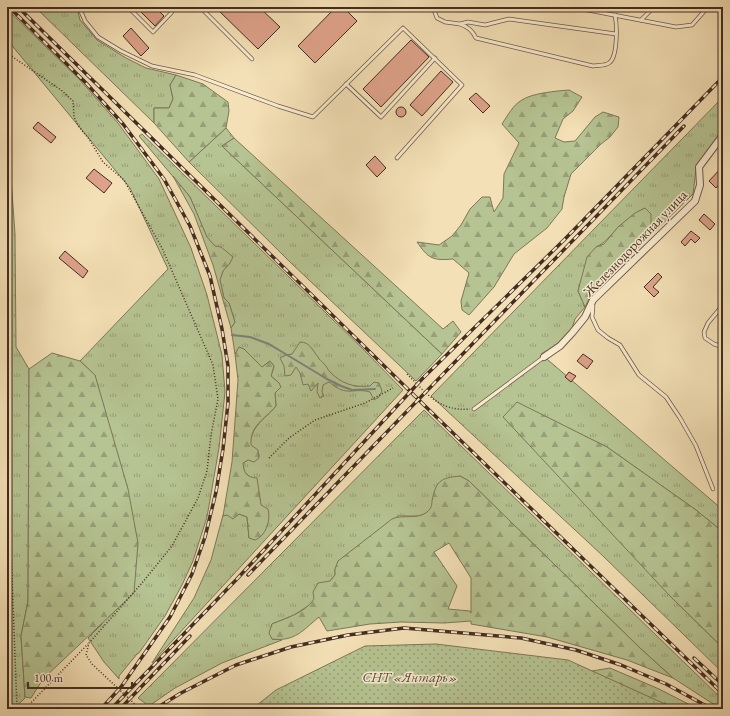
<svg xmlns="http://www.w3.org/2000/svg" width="730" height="716" font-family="'EB Garamond',serif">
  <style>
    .grass { fill: url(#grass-tufts); stroke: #7c7859 }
    .forest { fill: url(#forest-firs); stroke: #7c7859; fill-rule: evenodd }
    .garden { fill: url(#garden-dots); stroke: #7c7859 }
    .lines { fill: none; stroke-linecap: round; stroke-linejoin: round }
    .stream { stroke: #7b827c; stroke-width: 2 }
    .building { fill: #dea28a; stroke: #432d20 }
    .service-casing { stroke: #6f5a46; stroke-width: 4.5 }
    .minor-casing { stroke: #6f5a46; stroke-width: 8 }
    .path { stroke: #432d20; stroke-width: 1.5; stroke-dasharray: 1 2; stroke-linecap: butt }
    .service { stroke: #f8ebd0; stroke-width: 3 }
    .minor { stroke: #f8ebd0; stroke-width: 6 }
    .rail-casing { stroke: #432d20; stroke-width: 3.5 }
    .rail { stroke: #f8ebd0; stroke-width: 2; stroke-dasharray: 6; stroke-linecap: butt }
    .labels { text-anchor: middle; stroke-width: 3; stroke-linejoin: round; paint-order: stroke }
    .street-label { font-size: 14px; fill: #432d20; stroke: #f8ebd0 }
    .park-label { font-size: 14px; font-style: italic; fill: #5a4b37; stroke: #f8ebd0 }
  </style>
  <defs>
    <pattern id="grass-tufts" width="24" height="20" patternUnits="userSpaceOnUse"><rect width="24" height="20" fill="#b6c392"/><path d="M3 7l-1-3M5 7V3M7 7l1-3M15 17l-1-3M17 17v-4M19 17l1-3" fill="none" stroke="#969f77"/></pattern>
    <pattern id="forest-firs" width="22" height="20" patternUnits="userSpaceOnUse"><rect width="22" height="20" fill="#b6c392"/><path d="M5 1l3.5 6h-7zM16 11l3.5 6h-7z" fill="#969f77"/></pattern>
    <pattern id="garden-dots" width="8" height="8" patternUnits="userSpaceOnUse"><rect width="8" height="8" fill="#b6c392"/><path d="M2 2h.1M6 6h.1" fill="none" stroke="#969f77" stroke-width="1.8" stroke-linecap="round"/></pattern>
  </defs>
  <rect width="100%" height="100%" fill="#f4e0b6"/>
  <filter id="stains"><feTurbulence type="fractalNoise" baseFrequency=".005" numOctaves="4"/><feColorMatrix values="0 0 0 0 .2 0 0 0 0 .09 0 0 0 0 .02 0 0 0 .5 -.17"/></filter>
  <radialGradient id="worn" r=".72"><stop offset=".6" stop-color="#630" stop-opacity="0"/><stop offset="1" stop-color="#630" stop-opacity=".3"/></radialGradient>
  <g class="grass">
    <path d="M35,7h42l3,13 17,20 29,18 20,10 30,7 -6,10 3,14 -4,9h-15v15z"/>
    <path d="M7,9l72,70 39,44 41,56 32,69 16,47 15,60 3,37 -6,56 -12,69 -14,44 -11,24 -17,31 -26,37 -2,1 -18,22v3l-15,-17 -16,-24 14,-14 -7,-249 -15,-14 88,-92 -38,-81 -121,-146 -2,-19z"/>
    <path d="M723,97v31l-27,41 -3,25 -47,46 5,-13 -6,-19c-10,5 -18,11 -26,19 -9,8 -12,15 -23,20l-13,29 -5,15 7,16 -10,12 -6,18 -28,17 182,156v22l-27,-22 -89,-63 -90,-44 152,192 54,53v25l-120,-117 -172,-160z"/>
    <path d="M226,128l8,10 -12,8 220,208 -26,27 -126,-119 -101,-100z"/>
    <path d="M142,134l222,216 39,40 -251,273 42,-65 17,-38 12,-45 16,-1 8,3 2,21 12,-32 -2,-12 -9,-17 -6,-6 -1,-8 5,-3c1,-7 2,-21 4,-25 4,-12 16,-19 24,-29l-1,-14 4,-9 -8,-7 3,-10 -4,-5 -8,6 -23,-19 -4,6 -4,-26 4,-6 -6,-19 -5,-5 -4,-18 3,-9 7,-8 -23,-25 -17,-41 -51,-61z"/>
    <path d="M7,157l3,7 5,70 1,113 13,22 -1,232 -7,35 4,62 -11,11h-5l2,-87h-4z"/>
    <path d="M424,410l299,290v9h-2l-48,-31 -33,-30 -171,-167 -9,-5 -33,37 -8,3h-21l-63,53v6l-24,29 -17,11 -22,9v15l10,1 -60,23 -47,25 -26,18 -11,-8z"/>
  </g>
  <g class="forest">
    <path d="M176,75l27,9 25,18 1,9 -3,17 -37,34 -35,-39v-15h15l4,-9 -3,-14z"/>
    <path d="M569,90l13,7 -9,14 -10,8 -8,19 9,4 11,-1 20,-24 8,-5 16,5 -1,10 -8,10 -9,7 -30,30 -7,23 -2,12 -15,19 -33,26 -20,33 -25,28 -7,-5 -1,-9 8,-28 -16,-14c-21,2 -25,-1 -36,-17l22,3 13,-9 9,-11 9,-16 12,-12h8l4,15 9,-14 1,-24 15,-31 -17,-19c6,-9 11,-19 20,-24 10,-7 35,-9 47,-10z"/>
    <path d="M234,138l209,191 10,-8 8,11 -19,22 -220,-208z"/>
    <path d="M173,176l17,21 17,40 8,9 6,1 12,10 -3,6 -7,8 -3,9 4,18 5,5 6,19 -4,6 -18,-63 -19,-51z"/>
    <path d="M645,208l6,6v13l-5,13 -55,55 -6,12 -7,-16 9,-34 9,-10 8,-3 14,-17 17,-14z"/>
    <path d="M300,342c10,0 12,8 18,15 1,3 4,4 6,7 3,2 3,5 6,8 11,11 23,16 40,14l4,-4 5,1 3,8 -3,6 -5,3 -4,-8c-18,-5 -22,6 -41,-10l-6,3 -1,7 2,4 -4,2 -3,-6 1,-9 -7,8 -3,-7 -5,1 -3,-12 -4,-6 -5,8 -6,1 -1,-10 -4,-8 6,-3 6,-1z"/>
    <path d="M239,347l5,2 18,18 8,-6 4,5 -3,10 8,7 2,4 -6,6 1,13c-12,14 -26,19 -25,39l7,5 1,8 -5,4 -6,-2 -5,3c1,10 3,14 14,15l4,27 7,4c3,11 -2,27 -13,31l-6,-2 -2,-21 -8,-3 -6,5 -6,-4 -4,1 9,-54 6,-82 -3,-26z"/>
    <path d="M52,353l28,8 15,14 33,114 10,54 -4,50 -91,86 -12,19 -6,-1 -4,-61 7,-35 1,-232z"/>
    <path d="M517,402l90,45 89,63 27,22v116l-54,-53 -166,-178z"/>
    <path d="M460,476l9,5 171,167 33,30 -46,-18 -80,-23 -76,-13v-3l-27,2 -43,-1 -31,2 -43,7 -8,-14c-16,13 -24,25 -47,22l-3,-6 3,-9c14,-6 33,-11 42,-25l-1,-7 5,-9 12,-2 5,-6v-6l3,-8 54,-42c10,-5 26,1 35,-7 4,-3 5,-7 5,-11 4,-20 8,-23 28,-25zM449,543l22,35v35l-1,-2 -22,-2 9,-23 -23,-34z"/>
    <path d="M610,668l49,21 39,20h-55l-57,-37z"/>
  </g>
  <g class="garden">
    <path d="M7,622h3l-1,87h-2z"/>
    <path d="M436,644l132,16 108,49h-424l24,-19 89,-44z"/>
  </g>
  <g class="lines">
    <path class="stream" d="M232,335l18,2 19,7 58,35 14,7 11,4 23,-1"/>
  </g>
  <g class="building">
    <path d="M136,7h19l9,9 -9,10z"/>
    <path d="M215,7h44l21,20 -22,22z"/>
    <path d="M336,7h7l14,14 -42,42 -17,-17z"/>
    <path d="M131,28l18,20 -8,8 -18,-20z"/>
    <path d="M411,40l18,17 -48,50 -18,-18z"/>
    <path d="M441,71l12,11 -31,34 -12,-11z"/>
    <path d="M476,93l14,13 -7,7 -14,-14z"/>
    <circle cx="401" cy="112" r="5"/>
    <path d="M38,122l18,15 -5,6 -18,-15z"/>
    <path d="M375,156l11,12 -9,9 -11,-12z"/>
    <path d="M723,166v14l-7,8 -7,-7z"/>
    <path d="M94,169l18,14 -8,10 -18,-15z"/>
    <path d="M704,214l11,10 -5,6 -11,-10z"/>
    <path d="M691,231l9,7 -5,5 -4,-4 -6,7 -4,-4z"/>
    <path d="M65,251l23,20 -5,7 -24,-20z"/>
    <path d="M658,273l4,4 -9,10 6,5 -5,5 -10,-10z"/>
    <path d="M583,354l10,7 -6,8 -10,-8z"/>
    <path d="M569,372l7,4 -5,6 -6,-5z"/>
  </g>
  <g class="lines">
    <g class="service-casing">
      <g id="service">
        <path d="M79,7l6,14 13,16 23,14 31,15 43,9 83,31 35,11 90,-89 59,57 -65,73"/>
        <path d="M128,7l25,25 19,-20 -5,-5"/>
        <path d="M200,7l52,52"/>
        <path d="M433,7l4,11 8,4 15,2 8,-2 17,3 24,-6 107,15"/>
        <path d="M572,7l104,20 16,-2 16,-18"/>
        <path d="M641,20l10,-10 2,-3"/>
        <path d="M460,24c8,3 12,6 16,14l117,28c5,-1 12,0 16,-3 9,-6 8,-38 6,-48"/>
        <path d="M346,84l35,33 54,-59"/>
        <path d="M723,305l-15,18 -4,9 1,6 9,6 9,3"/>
        <path d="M593,306l-1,11 6,13 10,8 12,7 19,30 27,22 14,21 16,28 17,43"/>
        <path d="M474,409l70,-52"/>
      </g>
    </g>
    <g class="minor-casing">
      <path id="minor" d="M544,357l16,-11 12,-13 13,-16 8,-17 102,-99 5,-16 -1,-18 24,-32"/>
    </g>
    <g class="path">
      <path d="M7,53l54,37 12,11 1,16 5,10 10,12 14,23 21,18 38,68 51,117 5,34 -7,36 -4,36 -9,27 -26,48 -30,37 -53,60 -3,12 6,9 48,45"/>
      <path d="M7,184l4,45 -4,64"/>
      <path d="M407,374c19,19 33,38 63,35"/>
      <path d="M7,443l10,266"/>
      <path d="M269,458l20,-20 26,-18 50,-17 28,-15"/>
      <path d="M25,709l63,-65"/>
    </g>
    <use href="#service" class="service"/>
    <use href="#minor" class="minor"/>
    <g class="rail-casing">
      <g id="rail">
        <path d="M9,7l77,76 37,41 41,55 26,47 20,50 12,53 6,37v37l-5,46 -7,43 -11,45 -13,37 -22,43 -49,70 -20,22"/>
        <path d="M18,7l406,398 299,289"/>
        <path d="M248,575l436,-449"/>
        <path d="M694,658l29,27"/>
        <path d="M111,709l125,-129 187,-202 141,-138 159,-163"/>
        <path d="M120,709l70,-73"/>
        <path d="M155,709l26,-16 55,-28 55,-18 57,-12 56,-7 117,10 55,12 45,15 45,19 46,25"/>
      </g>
    </g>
    <use href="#rail" class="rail"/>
  </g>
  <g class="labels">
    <g class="street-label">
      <text transform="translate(635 243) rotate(-46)" y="5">Железнодорожная улица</text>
    </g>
    <g class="park-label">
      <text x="410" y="682">СНТ «Янтарь»</text>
    </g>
  </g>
  <rect width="730" height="716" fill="none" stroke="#f4e0b6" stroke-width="24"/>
  <rect x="8" y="8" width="714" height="700" fill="none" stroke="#432d20" stroke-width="2"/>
  <rect x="12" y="12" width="706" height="692" fill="none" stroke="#432d20"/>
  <path d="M28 682v6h104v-6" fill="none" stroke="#432d20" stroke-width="2"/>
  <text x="34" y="682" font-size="12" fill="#432d20" stroke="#f8ebd0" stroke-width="3" paint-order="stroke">100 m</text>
  <rect width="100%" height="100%" filter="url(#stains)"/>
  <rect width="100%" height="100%" fill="url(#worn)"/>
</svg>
